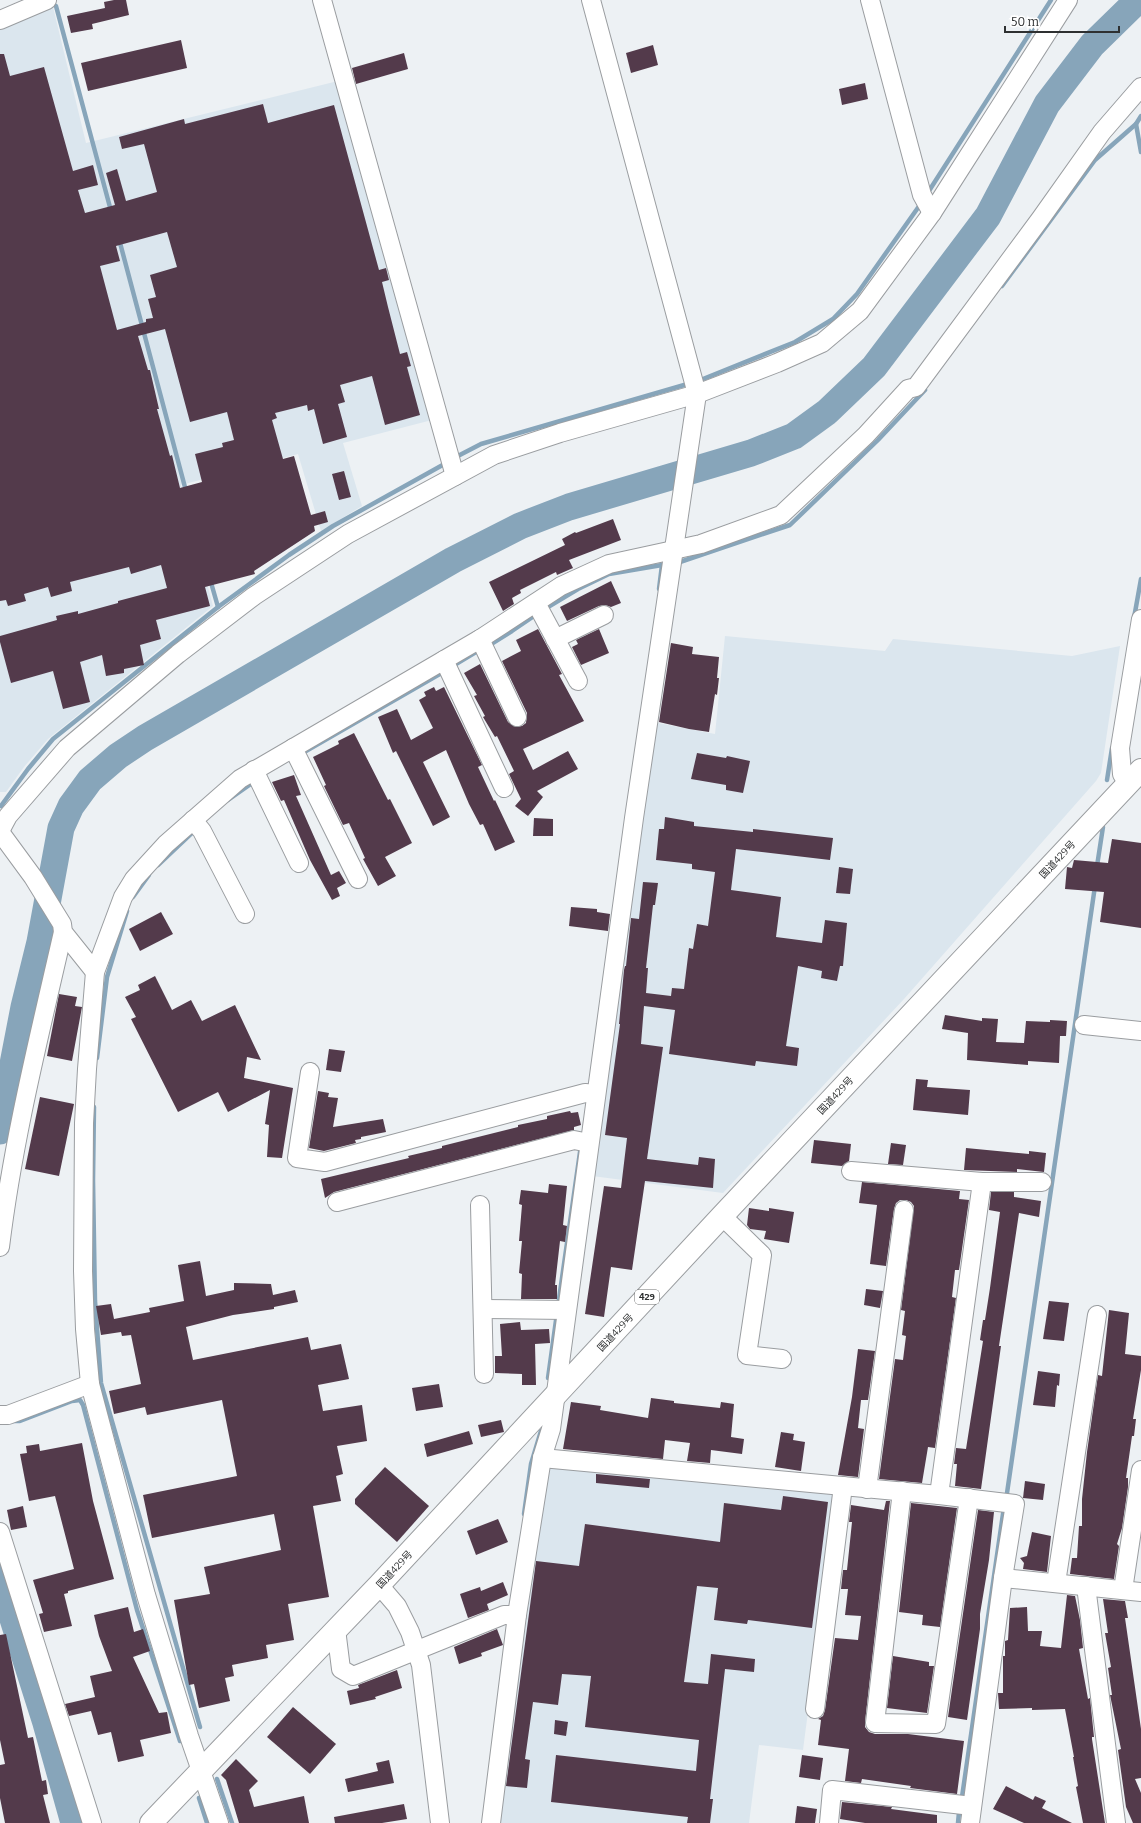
<svg xmlns="http://www.w3.org/2000/svg" width="1141" height="1823" font-family="Bitter,'Noto Sans JP',serif">
  <style>
    .built { fill: #dbe6ee }
    .lines { fill: none; stroke-linecap: round; stroke-linejoin: round }
    .stream { stroke: #87a5ba; stroke-width: 4.5 }
    .river { stroke: #87a5ba; stroke-width: 27 }
    .building { fill: #533a4b; fill-rule: evenodd }
    .minor-casing { stroke: #9a9da0; stroke-width: 20 }
    .highway-casing { stroke: #9a9da0; stroke-width: 24 }
    .minor { stroke: #fff; stroke-width: 18 }
    .highway { stroke: #fff; stroke-width: 22 }
    .labels { text-anchor: middle; stroke-width: 4; stroke-linejoin: round; paint-order: stroke }
    .shield { fill: #fff; stroke: #6d6e6f; stroke-width: 1 }
    .shield-label { font-size: 9px; font-weight: bold; fill: #2e3031 }
    .street-label { font-size: 10px; fill: #2e3031; stroke: #fff }
  </style>
  <rect width="100%" height="100%" fill="#edf1f4"/>
  <g class="built">
    <path d="M52,3l34,140 252,-62 94,339 -89,23 19,63 -41,25 -23,-77 -117,31 32,121 -165,133 -24,28 -18,25h-6v-766z"/>
    <path d="M725,636l160,15 8,-12 179,17 48,-10 -19,127 -5,8 -192,218 -181,194 -131,-17 61,-454 62,12z"/>
    <path d="M546,1463l291,26 -34,261 -44,-5 -10,78h-253z"/>
  </g>
  <g class="lines">
    <g class="stream">
      <path d="M56,6l55,205"/>
      <path d="M1136,124l5,28"/>
      <path d="M927,194l124,-194"/>
      <path d="M119,239l67,252"/>
      <path d="M1002,286l93,-126 41,-36 5,-8"/>
      <path d="M698,381l97,-39 38,-23 24,-25 65,-92"/>
      <path d="M454,458l27,-14 210,-61"/>
      <path d="M677,563l113,-38 88,-85 47,-50"/>
      <path d="M210,579l8,28"/>
      <path d="M659,589l3,-24"/>
      <path d="M543,610l35,-21 31,-15 59,-10"/>
      <path d="M1134,618l7,-39"/>
      <path d="M488,646l24,-15 25,-17"/>
      <path d="M451,667l30,-18"/>
      <path d="M306,751l139,-80"/>
      <path d="M1107,780l5,-32"/>
      <path d="M228,800l27,-19"/>
      <path d="M1,806l27,-37 25,-30 165,-132 71,-52 44,-29 115,-64"/>
      <path d="M158,865l38,-36"/>
      <path d="M1097,866l6,-39"/>
      <path d="M133,897l16,-22"/>
      <path d="M97,1058l10,-81 20,-66"/>
      <path d="M94,1107l-1,73 2,121 6,82 99,344"/>
      <path d="M558,1306l23,-161"/>
      <path d="M548,1378l9,-65"/>
      <path d="M13,1421h7l52,-20 8,-1 3,5 54,205 43,131"/>
      <path d="M1006,1500l89,-614"/>
      <path d="M524,1514l7,-50 10,-33"/>
      <path d="M217,1779l15,44"/>
      <path d="M962,1797l42,-290"/>
      <path d="M199,1798l8,25"/>
      <path d="M958,1823l1,-11"/>
    </g>
    <g class="river">
      <path d="M0,1131l24,-124 16,-65 21,-114 10,-22 19,-26 28,-24 27,-18 308,-178 67,-34 49,-19 182,-54 43,-17 33,-24 47,-45 114,-151 59,-112 45,-59 46,-45"/>
      <path d="M0,1578l46,145 28,100"/>
    </g>
  </g>
  <g class="building">
    <path d="M114,0h12l3,15 -37,9 1,5 -22,4 -4,-17 38,-8 -1,-6z"/>
    <path d="M181,40l6,28 -99,23 -7,-28z"/>
    <path d="M653,45l5,20 -27,8 -5,-20z"/>
    <path d="M404,53l4,16 -52,15 -4,-16z"/>
    <path d="M0,54h4l6,22 34,-9 29,104 20,-6 5,20 -20,5 7,23 30,-8 -9,-32 11,-4 9,32 31,-9 -13,-48 -22,5 -3,-12 65,-18 1,5 78,-20 5,19 66,-18 45,165 7,-2 3,12 -7,2 6,25 12,47 7,-2 4,14 -4,1 13,48 -35,10 -13,-49 -32,9 5,17 -7,2 9,33 -24,7 -9,-35 -6,2 -1,-6 -32,8 2,5 -5,2 11,39 11,-3 17,59 14,-4 3,11 -14,4 1,5 -61,40 1,3 -50,13 5,19 -54,14 5,19 -21,6 4,20 -20,4v4l-18,3 -4,-21 -22,7 10,40 -27,7 -10,-38 -42,12 -11,-41v-6l57,-16 -1,-4 22,-5v3l40,-11v-2l49,-13 -6,-23 -30,9 -2,-7 -59,15 2,9 -21,6 -3,-10 -24,7 2,7 -18,5 -2,-6 -6,1zM167,232l10,35 -27,8 6,22 -8,2 5,19 -7,1v3l-29,8 -17,-64 20,-5 -4,-15zM165,329l25,93 37,-10 7,28 -12,3 1,4 -28,7 7,28 -22,6 -8,-33 -2,1 -13,-47h2l-9,-39h-2l-10,-34z"/>
    <path d="M865,83l3,16 -26,6 -3,-16z"/>
    <path d="M344,471l7,26 -12,3 -7,-26z"/>
    <path d="M613,519l8,21 -52,20 4,8 -16,7 -1,-3 -36,18 1,3 -9,5 2,6 -11,7 -14,-29 76,-37 -3,-6 13,-7 1,1z"/>
    <path d="M611,581l10,22 -10,4 -6,-2 -6,1 -32,15 -7,-14z"/>
    <path d="M538,629l24,45 -3,1 25,46 -61,28 10,21 35,-19 10,18 -41,22 6,6 -15,19 -13,-10 6,-7 -12,-25 5,-3 -17,-35 -2,1 -12,-20 2,-1 -11,-20 3,-1 -13,-22 16,-9 28,58 8,5 6,-1 4,-3 1,-10 -25,-52 19,-10 -5,-11z"/>
    <path d="M599,629l10,24 -28,12 -9,-18 6,-3 -2,-4z"/>
    <path d="M671,643l22,4 -1,7 27,3 -2,21h2l-2,17 -2,-1 -6,38 -20,-3 -30,-7z"/>
    <path d="M434,687l2,4 8,-4 38,78 -4,2 16,34 1,-1 20,42 -20,9 -12,-27 -3,1 -11,-21 -23,-54 -23,12 27,55 -17,9 -37,-75 -3,2 -15,-36 19,-8 14,31 22,-12 -14,-28 7,-4 -2,-4z"/>
    <path d="M354,733l34,67 2,-1 22,44 -27,14 11,19 -18,10 -15,-27 2,-1 -16,-35 -6,2 -19,-39 2,-1 -13,-28 26,-13 -1,-3z"/>
    <path d="M697,753l29,5 1,-2 23,5 -7,32 -17,-3v-5l-35,-6z"/>
    <path d="M294,775l7,20 -5,1 35,79 8,-4 7,12 -9,5 3,8 -8,4 -22,-40 -26,-60 -3,1 -9,-19z"/>
    <path d="M665,817l29,5v4l59,6v-3l80,9 -3,22 -94,-11 -5,41 50,7 -5,40 46,6 3,-23 22,3 -4,43h-3l-3,15 -16,-3 1,-7 -24,-5 -12,80 13,2 -2,18 -41,-5 -1,5 -86,-12 6,-44 -31,-4 -3,38 22,3 -16,112 51,6 1,-8 16,2 -2,29 -68,-7 -13,89 -21,-3 -7,50 -19,-3 19,-128 17,2 6,-50 -22,-3 15,-111h-1l5,-54 1,-4h1l5,-48 8,1 4,-37 15,1 -3,22h-2l-7,63h2l-2,25 25,3 1,-8 12,1 5,-41 4,1 4,-25 11,2 7,-54 -23,-3v-5l-36,-4 3,-31h5z"/>
    <path d="M534,818l19,1v17h-20z"/>
    <path d="M1112,839l29,4v85l-41,-6 4,-30 -39,-3 2,-22 5,1 2,-8 34,3z"/>
    <path d="M839,867l14,2 -3,25 -14,-1z"/>
    <path d="M571,907l26,2v3l13,2 -2,17 -39,-5z"/>
    <path d="M161,912l12,22 -33,17 -11,-22z"/>
    <path d="M155,976l17,34 19,-10 11,21 33,-16 26,55 -14,-3 -3,21 49,10 -11,70 -15,-1 2,-32 -4,-1 5,-34 -42,22 -10,-20 -40,20 -47,-93 5,-2 -11,-20 15,-7 -2,-5z"/>
    <path d="M59,994l18,3 -2,9 7,1 -10,54 -25,-5z"/>
    <path d="M945,1015l37,6v-3l16,1 -2,23 28,1 2,-22 24,1v-2l17,1 -1,15h-6l-1,27 -31,-2v4l-61,-5 1,-27 -26,-4z"/>
    <path d="M329,1049l16,2 -4,21 -15,-2z"/>
    <path d="M916,1079l12,1 -1,7 43,3 -2,25 -55,-5z"/>
    <path d="M318,1091l11,2 -1,4 10,1 -5,29 50,-8 3,13 -25,5v2l-6,1 1,3 -32,8 -15,-3z"/>
    <path d="M40,1097l34,7 -15,72 -34,-7z"/>
    <path d="M570,1111l1,2 7,-1 3,13 -7,2v3l-240,62 -9,6 -4,-19 88,-21 -1,-2 34,-8v-2l76,-19v-2l29,-6v-3z"/>
    <path d="M814,1140l37,4 -2,17 -7,5 -31,-3z"/>
    <path d="M891,1143l15,2 -3,20 -15,-1z"/>
    <path d="M966,1148l63,6v-3l17,2 -2,19 -27,-3v3l-53,-2z"/>
    <path d="M862,1182l98,9 -1,8 10,1 -10,70h-4l-3,27 4,1 -21,150 -7,-1 -6,36 -43,-4 16,-120 8,1 3,-24 -4,-1 3,-24 -4,-1 13,-104 -3,-4 -5,-2h-6l-4,3 -2,6 -8,57 -16,-2 7,-59 -18,-2z"/>
    <path d="M549,1184l18,2 -4,39 4,1 -2,16 -5,-1 -5,44h2v14h-36l1,-25 -3,-1 3,-32h-3l3,-36 -3,-1 2,-14 27,3z"/>
    <path d="M991,1192h23v5l27,4 -2,16 -20,-4 -20,133h2l-20,143 -26,-3 2,-22h-3l2,-16 10,1 17,-108 -3,-1 3,-20h2l5,-32 10,-76 -11,-2z"/>
    <path d="M749,1208l20,3v-3l25,4 -5,31 -25,-4 2,-8 -16,-2 -3,-4z"/>
    <path d="M200,1261l6,35 28,-6v-7l37,1 2,11 22,-5 3,12 -24,5v2l-41,6 -47,12 7,33 115,-23 3,13 30,-6 8,35 -31,6 5,26 39,-6 5,36 -30,5 6,28 -7,2 5,25 -28,5 16,91 -41,7 6,36 -28,5 2,13 -36,7 2,11 -9,2 5,23 -31,7 -5,-24 -5,1 -15,-85 36,-6 -6,-27 77,-17 -7,-36 -122,24 -9,-43 94,-19 -15,-76 -75,15 -2,-8 -31,7 -5,-23 32,-7 -10,-49 -9,1 -1,-4 -20,3 -5,-29 15,-2 3,15 36,-7 -1,-4 35,-7 -6,-36z"/>
    <path d="M866,1289l17,2 -3,17 -16,-3z"/>
    <path d="M1049,1301l20,2 -5,38 -21,-2z"/>
    <path d="M1109,1310l20,3 -4,41 16,2v14l-8,49h3l-2,17h-2l-6,42h2v9l-6,41 -5,16 2,2 -5,33 -44,-5 2,-16h5l2,-32h3v-27l5,-47 11,-77 4,1z"/>
    <path d="M520,1322l1,8 28,-1 1,14 -15,1 1,41h-14v-11l-27,-1v-17h7l-2,-32z"/>
    <path d="M858,1349l17,2 -7,49h-7l-3,28 6,1 -6,48 -20,-2 14,-78z"/>
    <path d="M1038,1371l22,3 -1,12 -2,-1 -2,22 -22,-2z"/>
    <path d="M439,1384l4,23 -27,4 -4,-23z"/>
    <path d="M651,1398l23,3v2l46,5 1,-6 13,2 -3,33 13,2 -2,15 -31,-4 -1,13 -23,-2 3,-18 -25,-3 -2,19 -100,-10 8,-47 30,4 -1,4 48,8z"/>
    <path d="M501,1420l3,12 -23,5 -3,-12z"/>
    <path d="M469,1431l4,13 -46,13 -3,-13z"/>
    <path d="M781,1432l13,2 -1,6 12,2 -4,29 -26,-4z"/>
    <path d="M82,1443l11,58 21,78 -46,12v2l-4,1 8,32 -28,6 -5,-18 4,-1 -10,-33 41,-11 -19,-73 -26,5 -9,-47 7,-1 -1,-7 13,-2 1,7z"/>
    <path d="M385,1467l44,39 -32,36 -42,-38v-5z"/>
    <path d="M596,1474l54,5 -1,9 -53,-5z"/>
    <path d="M1025,1481l20,3 -2,16 -20,-2z"/>
    <path d="M783,1496l45,6 -16,126 -64,-8 -1,4 -33,-4 4,-32 -21,-2 -13,96 24,2 3,-30 44,5 -1,13 -29,-3 -15,130h3l-3,24h-23l1,-6 -137,-15 5,-47 140,16 3,-31 -114,-13 6,-51 -29,-2 -4,31 -25,-3 -8,57 5,1 -3,28 -21,-2 30,-225 43,5 6,-42 135,18 4,-39 57,7z"/>
    <path d="M886,1501h4l-25,221v5l4,5 6,2h33l56,7 -7,53 -47,-6 1,-2 -49,-7 -1,4 -16,-2 4,-32 -31,-4 3,-25 -3,-1 5,-3 2,-6 10,-72 23,2 3,-24 -16,-1 3,-26h-7l2,-19h4l5,-48h-3l2,-17 33,5z"/>
    <path d="M911,1503l46,5 -17,119 -18,-2 1,-10 -24,-3z"/>
    <path d="M23,1506l4,21 -16,3 -4,-20z"/>
    <path d="M978,1510l16,2 -5,48 -9,54v15l-13,91 -19,-3z"/>
    <path d="M498,1519l10,23 -32,13 -9,-24z"/>
    <path d="M1032,1532l19,4 -4,36 -24,-3 1,-6 -4,-5 7,-2z"/>
    <path d="M503,1582l5,13 -21,9 2,6 -21,8 -8,-24 20,-7 1,4z"/>
    <path d="M1067,1595l8,1 5,24 3,28 -4,1 9,50 2,-1 4,39h-2v2l13,84h-22l-7,-36 2,-1 -5,-29h1l-9,-48 -33,1v-2l-33,1 -1,-16h5v-37h2v-15l3,-1 2,-32 17,-1 1,24h14l-2,15 21,2z"/>
    <path d="M1103,1599l22,2 3,17h-3l16,111v49l-6,1 6,14v30h-8l-7,-16 -8,-57 3,-1 -11,-54h2l-4,-27 3,-1 -6,-34h3z"/>
    <path d="M128,1607l6,25 9,-3 7,22 -17,6 26,56 8,-1 4,21 -31,7 4,16 -26,6 -7,-30 -13,3 -7,-24 -22,5 -4,-12 30,-7 -5,-21 22,-5 -13,-35 -5,-21z"/>
    <path d="M497,1629l6,16 -22,8 1,3 -23,8 -5,-17z"/>
    <path d="M6,1634l22,104 5,-1 9,44 4,-1 2,14 -5,1 7,28h-45l-5,-25v-33l5,-1 -5,-24v-105z"/>
    <path d="M893,1656l36,6v4h5l-7,47 -40,-5z"/>
    <path d="M397,1670l5,18 -27,9 1,2 -26,6 -3,-14 12,-3 -1,-3z"/>
    <path d="M293,1707l43,37 -26,30 -43,-37z"/>
    <path d="M555,1720l13,2 -2,14 -12,-2z"/>
    <path d="M802,1755l21,3 -3,22 -21,-3z"/>
    <path d="M236,1759l22,22 -9,9 5,17 50,-11 5,27h-70l-13,-43 -5,-5z"/>
    <path d="M389,1760l5,23 -46,9 -3,-13 33,-8 -2,-8z"/>
    <path d="M1006,1786l27,14 2,-4 11,5 -4,7 30,15h-48l-31,-14z"/>
    <path d="M842,1802l50,5 -1,2 46,6v8h-72l-25,-4z"/>
    <path d="M404,1804l3,15 -25,4h-47l-1,-6z"/>
    <path d="M797,1806l20,3 -2,14h-20z"/>
  </g>
  <g class="lines">
    <g class="minor-casing">
      <g id="minor">
        <path d="M322,0l133,476"/>
        <path d="M870,0l52,195 10,18"/>
        <path d="M0,20l47,-20"/>
        <path d="M536,603l42,78"/>
        <path d="M480,639l37,78"/>
        <path d="M555,639l49,-24"/>
        <path d="M444,660l60,128"/>
        <path d="M293,748l65,131"/>
        <path d="M254,770l45,93"/>
        <path d="M1128,784l-6,-10 -2,-26 21,-129"/>
        <path d="M193,820l9,11 43,83"/>
        <path d="M0,831l8,-15 59,-68 111,-94 76,-58 94,-62 146,-79 66,-22 137,-39 80,-31 45,-20 38,-32 72,-98 136,-213"/>
        <path d="M0,832l33,45 29,47 1,8 32,40"/>
        <path d="M1084,1025l57,6"/>
        <path d="M310,1072l-13,86 28,4 260,-69 11,1"/>
        <path d="M851,1171l131,11h60"/>
        <path d="M337,1202l237,-62 15,3"/>
        <path d="M480,1205l4,169"/>
        <path d="M722,1216l40,39 -15,100 35,4"/>
        <path d="M0,1247c13,-107 39,-210 63,-315"/>
        <path d="M483,1309l83,1"/>
        <path d="M0,1415h8l82,-31"/>
        <path d="M542,1458l397,37 76,9 -12,74 -33,245"/>
        <path d="M867,1489l37,-279"/>
        <path d="M902,1491l-27,232 61,1 33,-226"/>
        <path d="M939,1495l43,-313"/>
        <path d="M0,1532l92,291"/>
        <path d="M1003,1578l138,14"/>
        <path d="M1056,1583l41,-268"/>
        <path d="M379,1585l18,21 13,26 11,33 19,158"/>
        <path d="M1086,1586l30,237"/>
        <path d="M1123,1590l18,-120"/>
        <path d="M336,1629l5,40 12,7 151,-61h13"/>
        <path d="M815,1709l28,-223"/>
        <path d="M219,1823l-30,-87 -43,-141 -56,-211 -5,-55 -2,-58 1,-148 3,-54 8,-97 28,-75 11,-18 32,-35 74,-65 240,-140 81,-53 48,-22 92,-20 80,-29 85,-80 42,-46 8,-2 125,-169 61,-86 39,-45"/>
        <path d="M491,1823l26,-208 25,-157 9,-29 83,-611 63,-424 -106,-394"/>
        <path d="M829,1823l3,-33 140,16"/>
      </g>
    </g>
    <g class="highway-casing">
      <path id="highway" d="M151,1823l228,-238 343,-369 419,-446"/>
    </g>
    <use href="#minor" class="minor"/>
    <use href="#highway" class="highway"/>
  </g>
  <g class="labels">
    <rect class="shield" x="635" y="1290" width="24" height="14" rx="3"/>
    <g class="shield-label">
      <text x="647" y="1300">429</text>
    </g>
    <g class="street-label">
      <text transform="translate(1057 859) rotate(-47)" y="4">国道429号</text>
      <text transform="translate(835 1095) rotate(-47)" y="4">国道429号</text>
      <text transform="translate(615 1332) rotate(-47)" y="4">国道429号</text>
      <text transform="translate(394 1569) rotate(-47)" y="4">国道429号</text>
    </g>
  </g>
  <path d="M1005 26v6h114v-6" fill="none" stroke="#2e3031" stroke-width="2"/>
  <text x="1011" y="26" font-size="12" fill="#2e3031" stroke="#ffffff" stroke-width="3" paint-order="stroke">50 m</text>
</svg>
